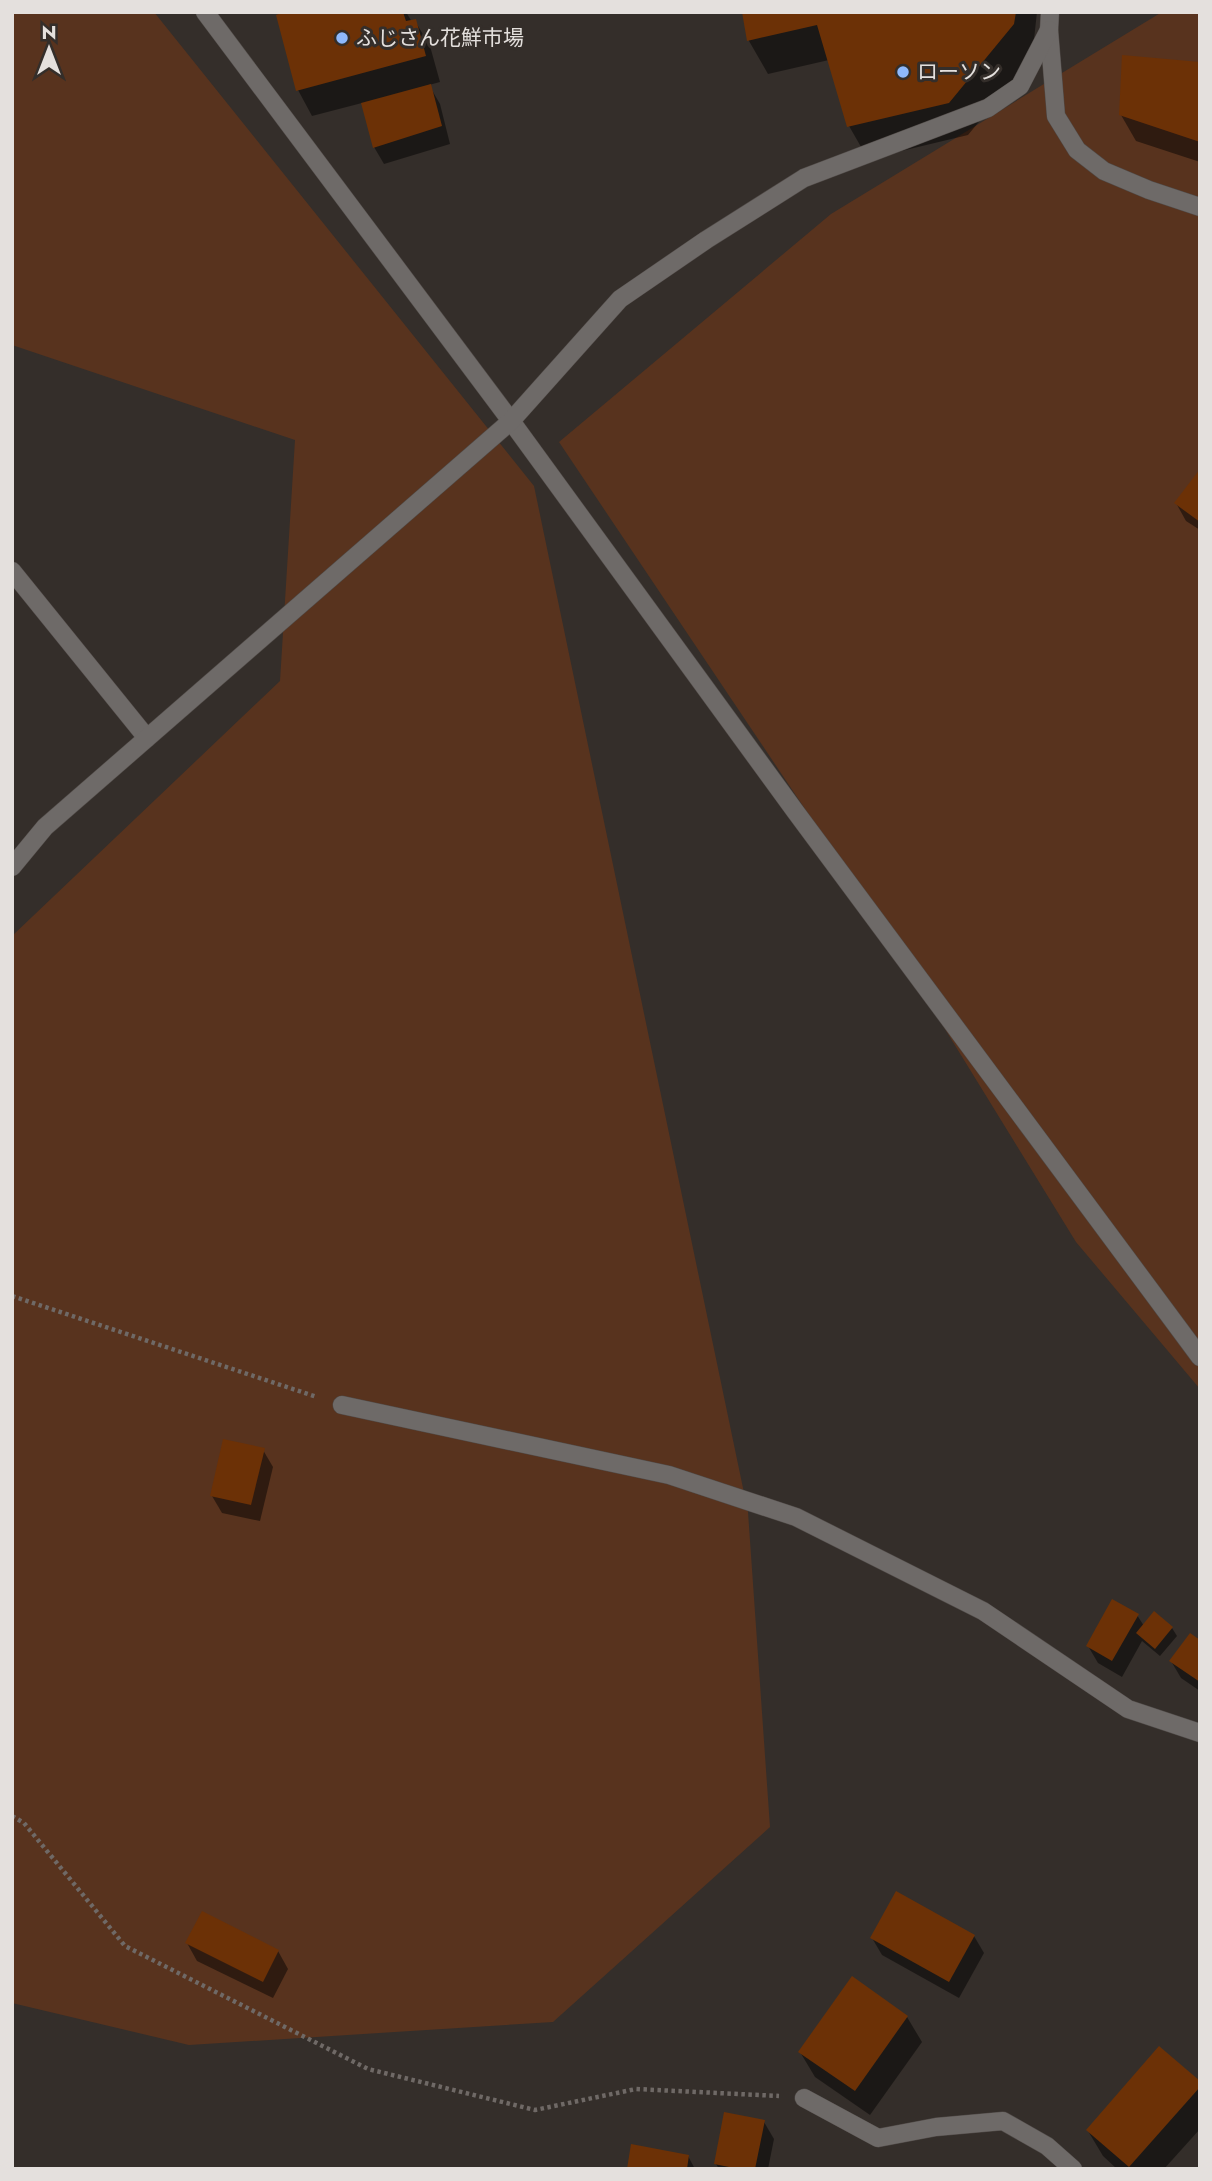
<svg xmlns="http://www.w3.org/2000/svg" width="1212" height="2181" font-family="Jost,'Noto Sans JP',sans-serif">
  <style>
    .green { fill: #58331e }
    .shadow { fill: #0007 }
    .building { fill: #6c3106 }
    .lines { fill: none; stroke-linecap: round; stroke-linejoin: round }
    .minor-casing { stroke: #504a47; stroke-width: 19 }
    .path { stroke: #6f6966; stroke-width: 4.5; stroke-dasharray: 3.5 3.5; stroke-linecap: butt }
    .minor { stroke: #6e6a68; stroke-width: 18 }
    .poi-dot { fill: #8eb9fd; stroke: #342e2a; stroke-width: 2.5 }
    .labels { text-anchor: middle; stroke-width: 6; stroke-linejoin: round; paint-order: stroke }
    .poi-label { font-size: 21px; fill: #e4e0dd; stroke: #342e2a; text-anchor: start }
  </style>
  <rect width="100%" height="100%" fill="#342e2a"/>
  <g class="green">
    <path d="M12,12h142l380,474 214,1026 22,315 -217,195 -364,23 -177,-42v-1067l268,-255 15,-241 -283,-95z"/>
    <path d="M1162,12h38v1377l-124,-147 -216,-351 -301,-449 272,-228z"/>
  </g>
  <g class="shadow">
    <path d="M291,12h115l6,10 3,-1 15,25 10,36 -11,3 11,19 10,40 -66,20 -10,-17 -12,-44 -50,13 -14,-26z"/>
    <path d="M743,12h294l-5,46 -64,77 -100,24 -19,-33 -20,-66 -61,14 -19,-33z"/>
    <path d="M1200,64v98l-64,-21 -15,-26z"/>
    <path d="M1200,472v58l-14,-9 -10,-18z"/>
    <path d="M263,1450l10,17 -13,54 -38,-8 -10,-17z"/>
    <path d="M1154,1614l18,14 5,8 -17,20 -18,-15 -20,36 -24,-14 -10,-17 49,-31 7,11z"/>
    <path d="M1200,1642v49l-19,-13 -10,-17z"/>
    <path d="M974,1936l10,17 -25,45 -77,-43 -10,-17z"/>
    <path d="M187,1943l91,8 10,18 -15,29 -76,-37z"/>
    <path d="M907,2017l15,25 -52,73 -55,-38 -15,-25z"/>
    <path d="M1200,2083v46l-36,40h-47l-14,-13 -15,-25z"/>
    <path d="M764,2122l10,17 -6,30h-49l-3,-5z"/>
    <path d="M688,2156l7,13h-66z"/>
  </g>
  <g class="building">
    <path d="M284,12h119l3,9 10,-2 10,37 -130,35 -20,-76z"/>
    <path d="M742,12h274l-2,12 -65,79 -102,24 -30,-102 -70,16z"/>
    <path d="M1122,55l78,7v80l-81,-27z"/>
    <path d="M431,84l11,42 -69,22 -12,-45z"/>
    <path d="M1200,469v53l-26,-19z"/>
    <path d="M223,1439l42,9 -14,57 -41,-9z"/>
    <path d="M1112,1599l27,15 -27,47 -26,-15z"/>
    <path d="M1154,1611l19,16 -18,22 -19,-16z"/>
    <path d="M1190,1633l10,7v42l-31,-21z"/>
    <path d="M896,1891l79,44 -26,47 -79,-44z"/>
    <path d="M202,1911l77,39 -16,32 -78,-39z"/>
    <path d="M852,1976l56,40 -53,75 -57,-39z"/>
    <path d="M1159,2046l41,35v6l-71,80 -43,-37z"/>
    <path d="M724,2112l41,8 -10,49h-16l-25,-5z"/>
    <path d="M631,2144l58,11 -2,14h-60z"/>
  </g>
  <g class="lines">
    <g class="minor-casing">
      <g id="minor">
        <path d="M205,12l306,409 284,390 405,546"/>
        <path d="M1050,12l-1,18 7,86 21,34 27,21 45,19 51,17"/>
        <path d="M12,571l135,167"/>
        <path d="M12,867l33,-40 466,-406 109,-122 86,-59 98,-62 184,-70 32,-22 29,-56"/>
        <path d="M342,1405l327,70 127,42 187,94 145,98 72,24"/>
        <path d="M804,2098l74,40 58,-11 67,-6 44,25 26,23"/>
      </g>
    </g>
    <g class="path">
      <path d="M12,1296l305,101"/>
      <path d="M12,1816l12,7 101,123 243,123 167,41 101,-21 143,7"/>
    </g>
    <use href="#minor" class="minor"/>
  </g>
  <g class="poi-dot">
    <circle cx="342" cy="38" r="7"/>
    <circle cx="903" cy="72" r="7"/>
  </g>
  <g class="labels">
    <g class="poi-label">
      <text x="356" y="45">ふじさん花鮮市場</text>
      <text x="917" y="79">ローソン</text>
    </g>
  </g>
  <rect width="1212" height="2181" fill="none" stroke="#e4e0dd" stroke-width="28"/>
  <g transform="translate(49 49)" stroke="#342e2a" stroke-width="5" paint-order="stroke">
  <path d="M0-5L12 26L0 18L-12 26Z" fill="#e4e0dd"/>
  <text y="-10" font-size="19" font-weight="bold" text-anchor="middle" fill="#e4e0dd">N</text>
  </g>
</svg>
